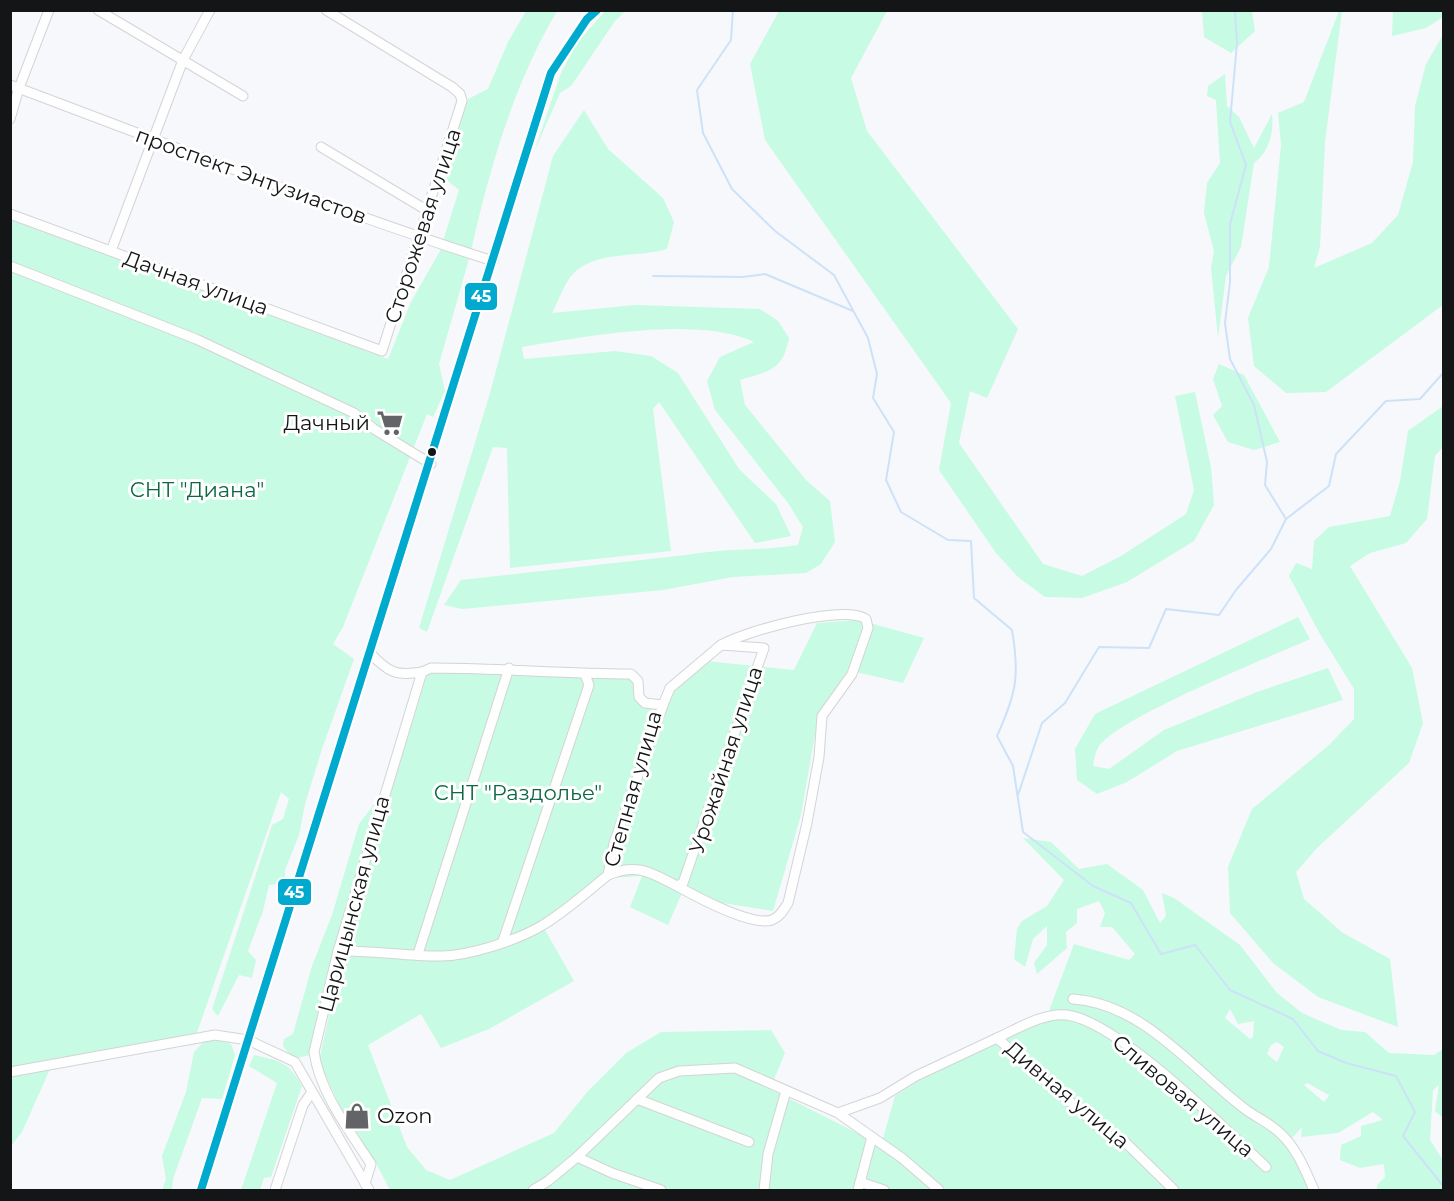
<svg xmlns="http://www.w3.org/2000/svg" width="1454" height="1201" font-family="Montserrat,sans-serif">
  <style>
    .green { fill: #c7fbe3; fill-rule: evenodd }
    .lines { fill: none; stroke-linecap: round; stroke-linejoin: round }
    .stream { stroke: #cde2f8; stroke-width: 2 }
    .minor-casing { stroke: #d3d4d7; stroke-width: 11 }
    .minor { stroke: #fefefe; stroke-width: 9 }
    .bus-1-casing { stroke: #fff; stroke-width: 12 }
    .bus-1 { stroke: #00a9ce; stroke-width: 8 }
    .bus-dot { fill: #141517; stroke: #fff; stroke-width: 2 }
    .labels { text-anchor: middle; stroke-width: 6; stroke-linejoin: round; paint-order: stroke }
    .street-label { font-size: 21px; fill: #141517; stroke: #fff }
    .poi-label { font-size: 21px; fill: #141517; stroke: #fff; text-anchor: end }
    .park-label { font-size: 21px; fill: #0d6645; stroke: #fff }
    .line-badge { stroke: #fff; stroke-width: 2 }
    .badge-label { font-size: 16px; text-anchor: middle; font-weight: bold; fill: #fff }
  </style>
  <rect width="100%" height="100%" fill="#f7f8fb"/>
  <g class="green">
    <path d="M526,11h31c-44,75 -67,156 -86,240l-28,-10 16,-51 -16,-13 25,-78 20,-10 20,-47z"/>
    <path d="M605,11h20l-10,10 -44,65 -11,7 -26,59 27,-79 16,-30z"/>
    <path d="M779,11h108l-36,67 16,53 151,198 -31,69 -17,-7 -11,52 84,121 39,12 39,-20 65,-42 8,-24 -19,-94 20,-4 16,75 3,38 -20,36 -67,41 -45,16 -37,-1 -27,-20 -22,-24 -57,-83 12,-67 -186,-263 -15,-76z"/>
    <path d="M1202,11h50l3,20 -24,22 -27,-16z"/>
    <path d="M1339,11h3l-17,131 -5,105 -6,21 58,-25 26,-28 15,-53 2,-56 11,-42 17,-29v270l-117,87 -40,1 -32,-27 -6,-48 21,-51 12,-122 -3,-32 26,-11z"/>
    <path d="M1393,11h50v6l-17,11 -34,8z"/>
    <path d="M1225,74l2,32 12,11 15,31 18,-34c2,19 -3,38 -18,49l-13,84 -15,29 -8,62 -7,-70 3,-17 -10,-38 3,-30 13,-20 -4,-63 -9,-4 1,-10z"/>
    <path d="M584,110l24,39 55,49 11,24 -7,27c-30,9 -69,1 -93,24 -9,8 -16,29 -22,40l84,-8 124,4 18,12 11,17c-7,34 -19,32 -49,42l5,25 61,75 24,21 5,41 -14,22 -15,9 -73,4 -70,13 -201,19 -18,-4 17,-25 225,-25c39,-7 74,-4 112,-10l5,-18 -15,-24 -73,-93 -8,-29 13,-24 34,-15c-56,-27 -171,-5 -232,5l2,12 91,-8 36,5 27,17 61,96 37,35 15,32 -36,7 -96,-141 -6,7 18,142 -161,17 -3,-120 -14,-1 -66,185 -8,-4 71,-235 63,-237z"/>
    <path d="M11,220l377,139 23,-57 30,-53 28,10 -30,105 6,27 -12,26 -6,-3 -84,213 -10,17 21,15 -32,90 -17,55 -6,31 -14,35v13l-16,2 -6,26 -15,40 8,9 -4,18 -13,-3 -21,41 -6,-7 60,-184 11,-6 6,-20 -8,-7 -88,252 -143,25 -28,63 -11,14z"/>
    <path d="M1219,364l25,11 36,67 -26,8 -26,-8 -15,-27 9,-9 -9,-27z"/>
    <path d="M1443,406v41l-8,9 -8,63 -21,24 -36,10 -20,13 62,102 11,55 -14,40 -92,85 -21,24 8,27 39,34 47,26 8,68 -80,-30 -45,-34 -43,-50 -2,-46 24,-58 77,-64 25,-26v-30l-34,-55 -31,-58 7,-13 16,6 2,-28 15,-14 61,-11 10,-35 8,-50z"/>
    <path d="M1298,617l12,22c-37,17 -197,80 -212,109 -3,5 -4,12 -5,18l16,3 55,-39 93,-38 71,-24 15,32 -166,51 -50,31 -30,12 -20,-14 -2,-31 20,-35z"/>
    <path d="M859,620l65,18 -21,45 -55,-13 -24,36 -8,23 -15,86 -28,96 -51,-8 -37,-17 -17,39 -38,-18 12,-31 -33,2 -64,52 29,51 -85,48 -48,19 -20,-34 -53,31 39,102 19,23 24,10 104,-47 34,-42 38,-38 35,-21 110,-2 14,23 -15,36 111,56 14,-49 39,-25 112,-52 28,-75 55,16 6,-6 -23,-27h-12l5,-14 -6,-12 -22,8v14l-11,9 1,16 -30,26 -3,-11 13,-18v-19l-14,13 -8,28 -11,-8 3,-30 5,-8 25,-15 17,-26 -41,-42 28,4 28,27 28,-5 36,26 17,33 6,-7 -4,-23 12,5 66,47 37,48 25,20 39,17 24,2 24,21 45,2 9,-6v69l-8,-7 4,-26 -6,5 -3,50 13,20v30h-66v-5l8,-8 -1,-13 -24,4 -20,-8 1,-15 20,-9v-10l22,-6 -10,-8 -35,21 -37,4 1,-10 -11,12 27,51h-928l-15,-29 -26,-35 -30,-65 26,-119 84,-274 205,11 3,24 28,3 9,-21 32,-24 88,9 23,-47zM1230,1009l8,15 16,-3 -1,16 -3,2 -25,-21zM1277,1042l7,5 -7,15 -10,-8 4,-9zM1307,1083l22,12v1l-5,6 -20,-17z"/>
    <path d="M375,803l3,9 -68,243 -17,4 -10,-13 1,-7 9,-5 19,-68 20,-51 27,-91z"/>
    <path d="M212,1037l19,7 4,11 -13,44 -20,-1 -29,81 -1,11h-10l4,-11 -4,-23 24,-64 8,-40 13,-14z"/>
    <path d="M254,1055c26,6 35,7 48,31l-31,91 -7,1 -4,12h-19l36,-107 -28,-17z"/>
  </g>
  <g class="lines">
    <g class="stream">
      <path d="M733,10l-2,30 -34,50 6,43 29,56 43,42 59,44 34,63 9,36 -4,24 21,34 -8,48 15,32 47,28 23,1 3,57 38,32c8,46 4,64 -15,106l16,30 10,66 70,54 38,17 30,51 34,-9 35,45 63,29 25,32 28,12 50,13 19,36 -12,24 41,51"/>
      <path d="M653,276l90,1 22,-3 88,37"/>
      <path d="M1286,519l43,-33 7,-32 50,-53 34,-2 24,-27"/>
      <path d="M1018,795l24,-72 23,-20 34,-56 50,1 17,-39 53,6 17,-25 35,-41 15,-30 -21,-34 2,-23 -13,-57 -24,-46 -5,-36 5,-41v-58l16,-59 -16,-43 7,-79 -2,-33"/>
    </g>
    <g class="minor-casing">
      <g id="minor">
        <path d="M98,10l145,86"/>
        <path d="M10,85c161,60 320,124 483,176"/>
        <path d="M10,119l9,-31 30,-78"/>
        <path d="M321,147l107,64"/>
        <path d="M10,214l372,137 80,-250 -2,-7 -8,-7 -126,-77"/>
        <path d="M111,251l72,-191 27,-50"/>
        <path d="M10,266l186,73 158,74 20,16 57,35"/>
        <path d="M608,875c29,-12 42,-3 69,11l6,-3 81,-235 -43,-3 -51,43 -7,17"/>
        <path d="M677,886c18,10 75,41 95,34 8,-3 12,-11 16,-17l19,-80 12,-66 3,-41 30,-42 16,-46 -2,-9c-23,-15 -121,12 -145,26"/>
        <path d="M503,941l86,-256 -4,-11"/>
        <path d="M338,951c34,-1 66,5 100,5 29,1 80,-16 105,-31 23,-14 44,-33 65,-50l6,-32 49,-138 -18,-2 -6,-6 -1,-16 -7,-7c-67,0 -133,-6 -200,-6l-9,4"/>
        <path d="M418,954l91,-286"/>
        <path d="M1073,999c71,5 119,70 172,110 12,9 27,15 37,26 15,14 24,37 32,55"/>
        <path d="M997,1038c20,-9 47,-26 70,-23 52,7 158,114 199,152"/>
        <path d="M10,1072l205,-37 33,5 47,22 74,128"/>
        <path d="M637,1099l112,43"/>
        <path d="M838,1113l42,-15 36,-22 81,-38 112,98 15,5 50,49"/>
        <path d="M577,1157l35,16 49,17"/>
        <path d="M860,1182l24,8"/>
        <path d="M365,1184l6,-20c-22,-34 -51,-71 -57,-112l24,-101 84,-279c-26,4 -33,1 -51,-18"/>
        <path d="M201,1190l350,-1117 36,-54 10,-9"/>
        <path d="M275,1190l28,-85 9,-13"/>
        <path d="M533,1190l15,-9 29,-24 82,-79 20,-7 56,-3 103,45 34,24"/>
        <path d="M764,1190l4,-36 18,-63"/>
        <path d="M858,1190l14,-53 30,21 37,32"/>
      </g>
    </g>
    <use href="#minor" class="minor"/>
    <g class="bus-1-casing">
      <path id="bus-1" d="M201,1190l350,-1117 36,-54 10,-9"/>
    </g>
    <use href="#bus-1" class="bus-1"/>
  </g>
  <defs>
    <g id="supermarket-bare" transform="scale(2.07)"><path d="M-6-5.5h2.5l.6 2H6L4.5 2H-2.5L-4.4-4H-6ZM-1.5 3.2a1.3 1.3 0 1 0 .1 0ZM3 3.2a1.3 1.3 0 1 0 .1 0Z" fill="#636467" stroke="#fff" stroke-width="2.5" paint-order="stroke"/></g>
    <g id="shop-bare" transform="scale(2.07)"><path d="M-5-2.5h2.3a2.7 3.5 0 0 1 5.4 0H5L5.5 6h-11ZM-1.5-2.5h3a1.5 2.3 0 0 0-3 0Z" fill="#636467" stroke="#fff" stroke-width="2.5" paint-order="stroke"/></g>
  </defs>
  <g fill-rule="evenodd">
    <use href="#supermarket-bare" x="390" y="423"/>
    <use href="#shop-bare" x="357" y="1116"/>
  </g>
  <circle class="bus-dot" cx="432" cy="452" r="5"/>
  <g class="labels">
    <g class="street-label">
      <text transform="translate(251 176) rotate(20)" y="7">проспект Энтузиастов</text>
      <text transform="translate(423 226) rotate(-72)" y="7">Сторожевая улица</text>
      <text transform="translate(196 283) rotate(20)" y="7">Дачная улица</text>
      <text transform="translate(726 760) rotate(-72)" y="7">Урожайная улица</text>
      <text transform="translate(633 789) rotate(-74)" y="7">Степная улица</text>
      <text transform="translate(354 904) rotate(-75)" y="7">Царицынская улица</text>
      <text transform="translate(1067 1095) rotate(40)" y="7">Дивная улица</text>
      <text transform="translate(1183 1096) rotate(40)" y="7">Сливовая улица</text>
    </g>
    <g class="poi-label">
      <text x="370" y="430">Дачный</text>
      <text x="377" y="1123" text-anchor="start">Ozon</text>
    </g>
    <g class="park-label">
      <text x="197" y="497">СНТ "Диана"</text>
      <text x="518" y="800">СНТ "Раздолье"</text>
    </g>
  </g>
  <g class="line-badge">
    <rect x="464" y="282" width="34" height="29" rx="6" fill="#00a9ce"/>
    <rect x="277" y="878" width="35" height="28" rx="6" fill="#00a9ce"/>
  </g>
  <g class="badge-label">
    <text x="481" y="302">45</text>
    <text x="294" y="898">45</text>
  </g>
  <rect width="1454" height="1201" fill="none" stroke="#141517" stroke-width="24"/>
</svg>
